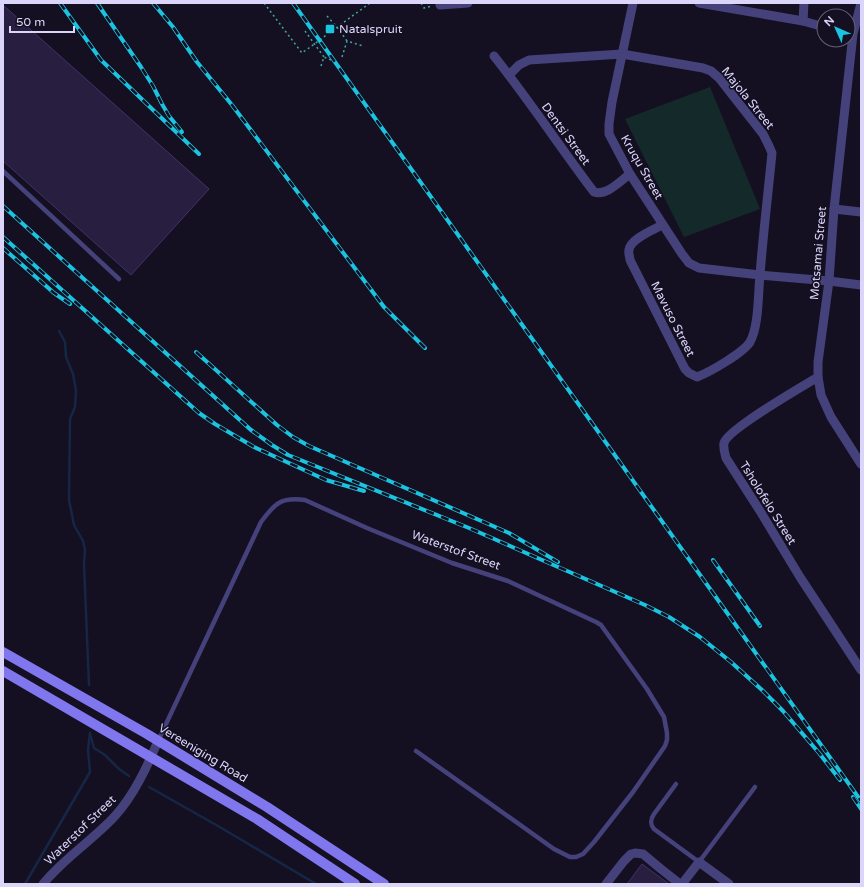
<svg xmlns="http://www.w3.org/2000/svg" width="864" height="887" font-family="'Varela Round',sans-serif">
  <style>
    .pitch { fill: #142a2a }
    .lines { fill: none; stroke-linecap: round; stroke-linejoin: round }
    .stream { stroke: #152646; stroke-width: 2.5 }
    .building { fill: #271e40; stroke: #403369 }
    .path { stroke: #3ca7a5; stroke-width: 1.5; stroke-dasharray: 2 3; stroke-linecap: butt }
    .service { stroke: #45417b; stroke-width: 4.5 }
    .minor { stroke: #45417b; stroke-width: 9 }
    .secondary { stroke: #8077ef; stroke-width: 10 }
    .rail-casing { stroke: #1ac4e1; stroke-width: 4 }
    .rail { stroke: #141021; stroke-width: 2.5; stroke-dasharray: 8; stroke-linecap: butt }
    .poi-dot { fill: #1ac4e1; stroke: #141021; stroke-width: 1.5 }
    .labels { text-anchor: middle; stroke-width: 3; stroke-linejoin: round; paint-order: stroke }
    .poi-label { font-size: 12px; fill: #dbd5fa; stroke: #141021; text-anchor: start }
    .street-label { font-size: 12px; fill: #dbd5fa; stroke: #141021 }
  </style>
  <rect width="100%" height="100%" fill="#141021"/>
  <path class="pitch" d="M710,87l50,122 -76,28 -59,-118z"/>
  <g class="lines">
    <g class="stream">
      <path d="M59,331l6,11 1,15 7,17 3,17 -1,16 -5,12 -1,81 5,25 9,16 2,9 -1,14 5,121"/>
      <path d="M90,734l4,14 11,7 14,14 10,7"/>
      <path d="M149,787l69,39 98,58"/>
      <path d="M25,884l65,-112 -2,-22 2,-17"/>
    </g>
  </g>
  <g class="building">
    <path d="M3,5l206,184 -78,86 -128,-114z"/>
    <path d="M642,864l27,20h-42z"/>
  </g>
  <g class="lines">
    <g class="path">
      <path d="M264,3l38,50 68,-50"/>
      <path d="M421,3l3,5 8,-2"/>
      <path d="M327,16l10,11 10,14"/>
      <path d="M305,31l19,26"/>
      <path d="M342,57l5,-16 16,5"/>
      <path d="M321,66l3,-9 7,3"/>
    </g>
    <g class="service">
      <path d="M3,171l116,108"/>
      <path d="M158,741l103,-219c14,-19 20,-25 44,-22l62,28 85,35 56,18 88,41 5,3 46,64 17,28 3,16v7l-2,6 -32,46 -39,50 -11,12 -7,3h-6l-16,-8 -138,-98"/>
      <path d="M676,784l-22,30c-4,6 -4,10 0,15l45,33 56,-75"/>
    </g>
    <g class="minor">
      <path d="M633,3l-21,99 -3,22v10l21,40 52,80 7,9 10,5 61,7 69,6 32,4"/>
      <path d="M699,3l104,18 21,6"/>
      <path d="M861,3l-8,31 -19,175 -5,72 -11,81v15l3,18 10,22 30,47"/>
      <path d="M440,5l28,-2"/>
      <path d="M803,21l1,-18"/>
      <path d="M494,56c35,44 66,91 100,136 13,4 26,-11 36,-18"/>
      <path d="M509,75l10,-10 10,-5 93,-6 81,14 8,3 8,7 44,56 6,12 3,7c-4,41 -9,82 -12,122 -2,19 -1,51 -10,67 -7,11 -40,30 -53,35l-8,-4 -4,-4 -55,-109c0,-3 -2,-7 -1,-10 1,-11 24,-20 33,-25"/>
      <path d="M834,209l27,3"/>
      <path d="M818,377c-15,9 -91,53 -94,66 -1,5 1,11 2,15l34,53 40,66 61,93"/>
      <path d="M43,884c21,-26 50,-44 72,-68 19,-21 32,-49 43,-75"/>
      <path d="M606,884l18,-23 7,-7 4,-1 8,1 18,15 19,15"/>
      <path d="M682,884l17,-22 30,22"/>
    </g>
    <g class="secondary">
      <path d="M3,652l144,82 120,73 117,77"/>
      <path d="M3,671l254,148 98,65"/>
    </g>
    <g class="rail-casing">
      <g id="rail">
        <path d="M60,3l41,57 98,94"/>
        <path d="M97,3l44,64 12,19 9,18 7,12 13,16"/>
        <path d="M153,3l20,24 24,35 35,43 143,190 9,12 41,41"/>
        <path d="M293,3l568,798"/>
        <path d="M3,206l248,224 21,15 16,10 181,73 176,77 24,12 31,20 31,25 31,28 21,21 36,42 21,27"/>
        <path d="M3,237l196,176 16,11 39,23 72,33 38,11"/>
        <path d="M3,248l51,45 16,11"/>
        <path d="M196,352l81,73 16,12 16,9 200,87 49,29"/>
        <path d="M713,560l47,66"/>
        <path d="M853,797l8,12"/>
      </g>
    </g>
    <use href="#rail" class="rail"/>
  </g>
  <rect class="poi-dot" x="325" y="24" width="10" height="10" rx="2"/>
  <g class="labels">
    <g class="poi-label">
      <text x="339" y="33">Natalspruit</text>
    </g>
    <g class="street-label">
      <text transform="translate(748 98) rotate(51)" y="4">Majola Street</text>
      <text transform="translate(566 134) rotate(54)" y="4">Dentsi Street</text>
      <text transform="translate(642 167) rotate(60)" y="4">Kruqu Street</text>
      <text transform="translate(818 253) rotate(-85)" y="4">Motsamai Street</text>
      <text transform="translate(673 319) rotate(63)" y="4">Mavuso Street</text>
      <text transform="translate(768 503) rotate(58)" y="4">Tsholofelo Street</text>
      <text transform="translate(456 550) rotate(20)" y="4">Waterstof Street</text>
      <text transform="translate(203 753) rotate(31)" y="4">Vereeniging Road</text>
      <text transform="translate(80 830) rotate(-44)" y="4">Waterstof Street</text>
    </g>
  </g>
  <rect width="864" height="887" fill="none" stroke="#dbd5fa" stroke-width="8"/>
  <g transform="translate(836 28) rotate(315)"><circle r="19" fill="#141021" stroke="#645f78"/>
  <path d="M0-3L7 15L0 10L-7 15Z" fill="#1ac4e1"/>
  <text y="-6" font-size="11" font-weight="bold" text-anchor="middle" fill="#dbd5fa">N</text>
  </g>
  <path d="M10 26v6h64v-6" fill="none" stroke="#dbd5fa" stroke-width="2"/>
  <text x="16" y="26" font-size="12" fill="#dbd5fa" stroke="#141021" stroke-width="3" paint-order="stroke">50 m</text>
</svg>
